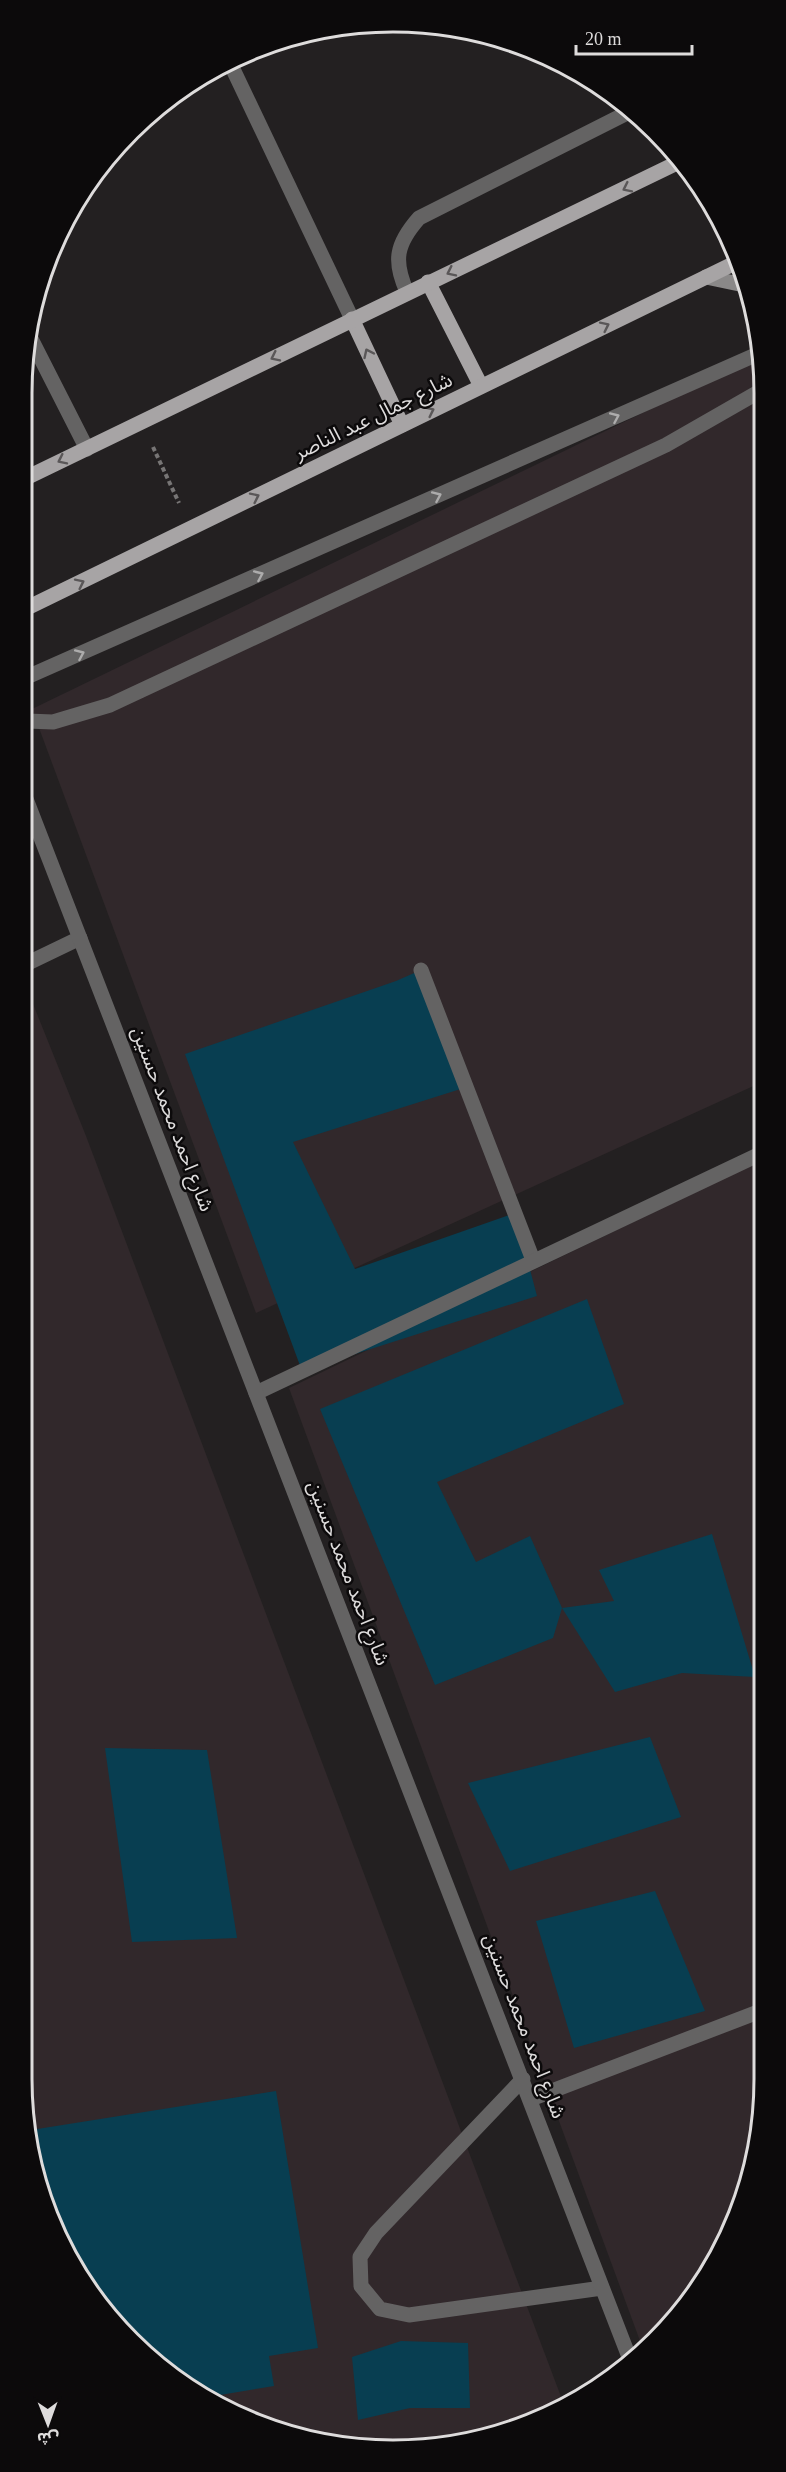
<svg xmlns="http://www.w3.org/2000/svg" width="786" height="2472" font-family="'Times New Roman','Noto Sans Arabic',serif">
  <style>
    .built { fill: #31282b }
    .building { fill: #083e51 }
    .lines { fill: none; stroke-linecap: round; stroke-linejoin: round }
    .path { stroke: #777575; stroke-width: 4; stroke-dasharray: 4.5 3; stroke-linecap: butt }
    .lane { stroke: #646363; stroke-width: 15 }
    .street { stroke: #646363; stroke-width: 15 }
    .secondary { stroke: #8a8888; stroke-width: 15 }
    .primary { stroke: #a7a4a5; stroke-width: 15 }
    .oneway { stroke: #5a5758 }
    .oneway2 { stroke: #adacac }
    .labels { text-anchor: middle; stroke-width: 5; stroke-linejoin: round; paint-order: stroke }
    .street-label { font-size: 20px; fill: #dedcdc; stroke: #0c0a0b }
    .rim { fill: none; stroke: #dedcdc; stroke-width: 3 }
  </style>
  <rect width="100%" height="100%" fill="#232021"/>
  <g class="built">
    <path d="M762,355l-2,728 -504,230 -224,-604z"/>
    <path d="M25,984l61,152 477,1266 -73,36 -145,10 -117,-36 -114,-87 -65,-104 -28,-142z"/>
    <path d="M760,1161l-2,991 -56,133 -59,64 -354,-961z"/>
  </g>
  <g class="building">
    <path d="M421,970l46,117 -174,55 62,127 160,-56 22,83 -235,75 -117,-317 211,-73z"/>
    <path d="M587,1299l37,105 -187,78 39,80 54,-26 32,72 -9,30 -118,47 -115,-276z"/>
    <path d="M712,1534l43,143 -73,-4 -67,19 -53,-84 52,-7 -15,-31z"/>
    <path d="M650,1737l31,80 -171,54 -42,-88z"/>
    <path d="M105,1748l102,2 30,188 -105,4z"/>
    <path d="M655,1891l50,120 -131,37 -38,-127z"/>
    <path d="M276,2091l42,257 -49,8 5,30 -66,11 -94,-72 -65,-104 -18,-91z"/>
    <path d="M401,2341l67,2 2,65h-60l-52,12 -6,-63z"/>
  </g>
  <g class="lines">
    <path class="path" d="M153,447l26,56"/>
    <g class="lane">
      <path d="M231,65l121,254"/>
      <path d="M407,292c-14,-31 -11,-48 12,-74l212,-107"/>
      <path d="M28,333l59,116"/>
      <path d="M27,677l735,-325"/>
      <path d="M27,721l26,1 57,-17 556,-260 96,-55"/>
      <path d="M26,964l54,-26"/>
      <path d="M421,970l112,290"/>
      <path d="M256,1393l504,-239"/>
      <path d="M523,2079l-147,154 -16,24 1,29 19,23 29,6 193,-27"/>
      <path d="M531,2099l227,-87"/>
    </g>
    <path class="street" d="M26,799l605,1563"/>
    <path class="secondary" d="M706,277l38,8"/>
    <g class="primary">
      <path d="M428,282l53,104"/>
      <path d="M352,319l50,106"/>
      <path d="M28,477l651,-315"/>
      <path d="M27,608l710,-346"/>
    </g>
  </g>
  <defs><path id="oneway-chevron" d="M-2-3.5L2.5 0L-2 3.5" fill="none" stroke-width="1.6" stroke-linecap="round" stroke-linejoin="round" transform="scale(1.5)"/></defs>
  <g class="oneway">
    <use href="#oneway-chevron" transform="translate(627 188) rotate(154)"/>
    <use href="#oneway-chevron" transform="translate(451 272) rotate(154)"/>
    <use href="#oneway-chevron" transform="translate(605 326) rotate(-26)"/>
    <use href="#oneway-chevron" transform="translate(368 353) rotate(-115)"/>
    <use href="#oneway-chevron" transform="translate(275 357) rotate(154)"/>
    <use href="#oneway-chevron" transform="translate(430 411) rotate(-26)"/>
    <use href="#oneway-chevron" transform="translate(62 460) rotate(154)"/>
    <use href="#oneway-chevron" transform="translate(255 497) rotate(-26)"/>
    <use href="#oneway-chevron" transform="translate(80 583) rotate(-26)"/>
  </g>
  <g class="oneway2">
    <use href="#oneway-chevron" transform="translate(615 417) rotate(-24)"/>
    <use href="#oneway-chevron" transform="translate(437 496) rotate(-24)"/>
    <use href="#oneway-chevron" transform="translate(259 575) rotate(-24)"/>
    <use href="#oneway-chevron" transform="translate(80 654) rotate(-24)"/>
  </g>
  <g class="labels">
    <g class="street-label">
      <text transform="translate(373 416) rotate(-26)" y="7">شارع جمال عبد الناصر</text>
      <text transform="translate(173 1119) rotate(69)" y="7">شارع احمد محمد حسنين</text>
      <text transform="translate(349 1573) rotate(69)" y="7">شارع احمد محمد حسنين</text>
      <text transform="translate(525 2026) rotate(69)" y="7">شارع احمد محمد حسنين</text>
    </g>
  </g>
  <path d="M0 0H786V2472H0ZM393 32H393A361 361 0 0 1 754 393V2079A361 361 0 0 1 393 2440H393A361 361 0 0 1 32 2079V393A361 361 0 0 1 393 32Z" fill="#0c0a0b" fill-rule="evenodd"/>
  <path class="rim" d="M393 32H393A361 361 0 0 1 754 393V2079A361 361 0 0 1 393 2440H393A361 361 0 0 1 32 2079V393A361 361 0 0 1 393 32Z"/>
  <g transform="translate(48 2424) rotate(179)" stroke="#0c0a0b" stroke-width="4.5" paint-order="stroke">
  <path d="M0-4.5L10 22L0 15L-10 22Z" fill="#dedcdc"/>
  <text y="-9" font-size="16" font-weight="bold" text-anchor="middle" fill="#dedcdc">ش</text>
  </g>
  <path d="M576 45v9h116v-9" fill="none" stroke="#dedcdc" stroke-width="3"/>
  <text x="585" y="45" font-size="18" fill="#dedcdc" stroke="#0c0a0b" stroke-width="4.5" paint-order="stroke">20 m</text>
</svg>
